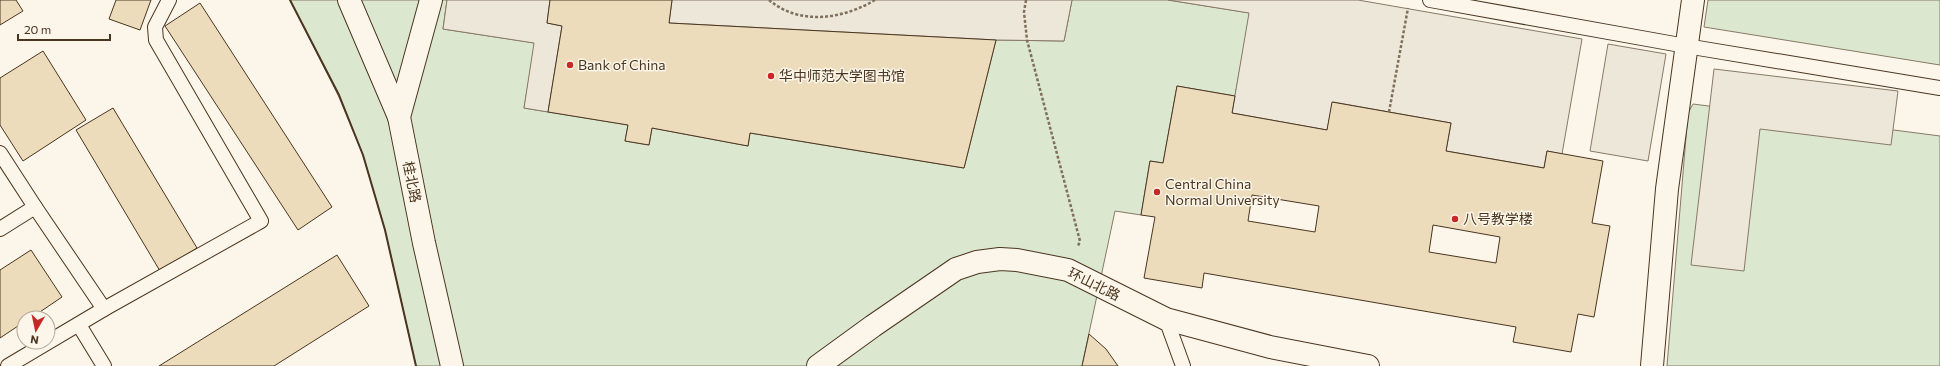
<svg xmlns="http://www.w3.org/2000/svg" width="1940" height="366" font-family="Commissioner,'Noto Sans SC',sans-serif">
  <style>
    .green { fill: #dce7d0; stroke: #887966 }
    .parking { fill: #ede7d9; stroke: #887966 }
    .building { fill: #ecdcbc; stroke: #4a3520; fill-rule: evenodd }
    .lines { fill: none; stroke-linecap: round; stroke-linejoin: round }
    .service-casing { stroke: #4a3520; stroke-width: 16 }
    .minor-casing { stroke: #4a3520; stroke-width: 24 }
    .path { stroke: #7f6f5c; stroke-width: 2.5; stroke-dasharray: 3 2; stroke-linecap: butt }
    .service { stroke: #fbf6e9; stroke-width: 14 }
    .minor { stroke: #fbf6e9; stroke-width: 22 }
    .wall { stroke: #4a3520; stroke-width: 2 }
    .poi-dot { fill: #c62828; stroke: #fbf6e9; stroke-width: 1.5 }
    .labels { text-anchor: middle; stroke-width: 3; stroke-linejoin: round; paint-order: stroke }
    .poi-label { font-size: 14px; fill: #4a3520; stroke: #fbf6e9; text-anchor: start }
    .street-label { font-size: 14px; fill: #4a3520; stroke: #fbf6e9 }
  </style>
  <rect width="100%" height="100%" fill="#fbf6e9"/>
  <g class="green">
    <path d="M290,0h157l-4,29 92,14 -11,65 104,17 -3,16 24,4 3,-17 96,18 2,-13 214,35 32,-128 68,1 8,-41h96l82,13 -15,83 -58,-10 -14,77 -13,-2 -9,54 -26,-4 -33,155h-666l-31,-136 -22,-75 -25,-60z"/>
    <path d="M1708,0h232v65l-236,-38z"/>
    <path d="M1693,104l247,32v230h-273l21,-253z"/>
  </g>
  <g class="parking">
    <path d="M447,0h103l-3,23 15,3 -14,86 -24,-4 10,-65 -91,-14z"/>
    <path d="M672,0h400l-8,41 -68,-1 -327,-17z"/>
    <path d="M1168,0h190l224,39 -20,115 -15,-3 -3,17 -98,-17 5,-28 -118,-21 -6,28 -95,-17 17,-100z"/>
    <path d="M1608,44l58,10 -18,107 -58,-10z"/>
    <path d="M1714,69l184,22 -7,54 -131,-16 -16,142 -53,-6z"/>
  </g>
  <g class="building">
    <path d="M0,0h16l7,11 -23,14z"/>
    <path d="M116,0h35l-11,30 -31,-11z"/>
    <path d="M550,0h122l-3,23 327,17 -32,128 -214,-35 -2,13 -96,-18 -3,17 -24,-4 3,-16 -80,-13 14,-86 -15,-3z"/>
    <path d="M200,3l132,204 -34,23 -133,-204z"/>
    <path d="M43,51l43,69 -63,41 -23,-36v-47z"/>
    <path d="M1177,86l58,10 -3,17 95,17 5,-28 119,21 -5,28 98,17 3,-17 56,10 -11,62 18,3 -16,91 -16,-3 -7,38 -58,-10 3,-15 -312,-54 -2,15 -58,-10 11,-61 -14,-2 9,-54 13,2zM1252,195l67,11 -4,26 -67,-11zM1433,225l67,12 -4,26 -67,-11z"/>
    <path d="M113,108l84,140 -37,23 -84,-141z"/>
    <path d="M31,250l31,47 -31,21h-7v4l-24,16v-68z"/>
    <path d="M337,255l32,51 -95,60h-115z"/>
    <path d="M1089,334l17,15 12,17h-36z"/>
  </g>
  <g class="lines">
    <g class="service-casing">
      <g id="service">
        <path d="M1430,0l256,46 254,42"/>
        <path d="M0,153l35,54 69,102"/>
        <path d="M0,229l35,-22"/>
        <path d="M1166,319l17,47"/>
        <path d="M79,325l25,41"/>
        <path d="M8,366l96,-57 157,-88 -105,-181 -1,-13 14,-27"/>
      </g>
    </g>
    <g class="minor-casing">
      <g id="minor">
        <path d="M349,0l50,117"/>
        <path d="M431,0l-32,117 25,126 28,123"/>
        <path d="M818,366l55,-40 83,-57 21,-7 23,-3 17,1 51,10 98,49 104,28 98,19"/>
        <path d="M1652,366l15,-177 26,-189"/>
      </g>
    </g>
    <g class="path">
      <path d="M769,0c31,26 74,19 106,0"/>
      <path d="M1026,0l-2,12 3,28 53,201 -2,5"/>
      <path d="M1389,112l19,-104"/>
    </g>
    <use href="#service" class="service"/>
    <use href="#minor" class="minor"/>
    <path class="wall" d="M290,0l49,95 24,60 22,75 31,136"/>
  </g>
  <g class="poi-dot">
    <circle cx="570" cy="65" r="4"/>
    <circle cx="771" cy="76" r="4"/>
    <circle cx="1157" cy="192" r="4"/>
    <circle cx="1455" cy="219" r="4"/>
  </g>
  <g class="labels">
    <g class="poi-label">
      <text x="578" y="70">Bank of China</text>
      <text x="779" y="81">华中师范大学图书馆</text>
      <text x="1165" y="189">Central China<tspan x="1165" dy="16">Normal University</tspan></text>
      <text x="1463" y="224">八号教学楼</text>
    </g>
    <g class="street-label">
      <text transform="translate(412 182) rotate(79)" y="5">桂北路</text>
      <text transform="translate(1094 284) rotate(26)" y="5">环山北路</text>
    </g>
  </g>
  <g transform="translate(36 330) rotate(189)"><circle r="19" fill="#fbf6e9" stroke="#b4a999"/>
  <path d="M0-3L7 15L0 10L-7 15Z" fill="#c62828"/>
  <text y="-6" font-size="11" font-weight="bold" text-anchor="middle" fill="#4a3520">N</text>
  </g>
  <path d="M18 34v6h92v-6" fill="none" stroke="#4a3520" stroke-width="2"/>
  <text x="24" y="34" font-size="12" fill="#4a3520" stroke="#fbf6e9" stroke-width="3" paint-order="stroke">20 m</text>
</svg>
